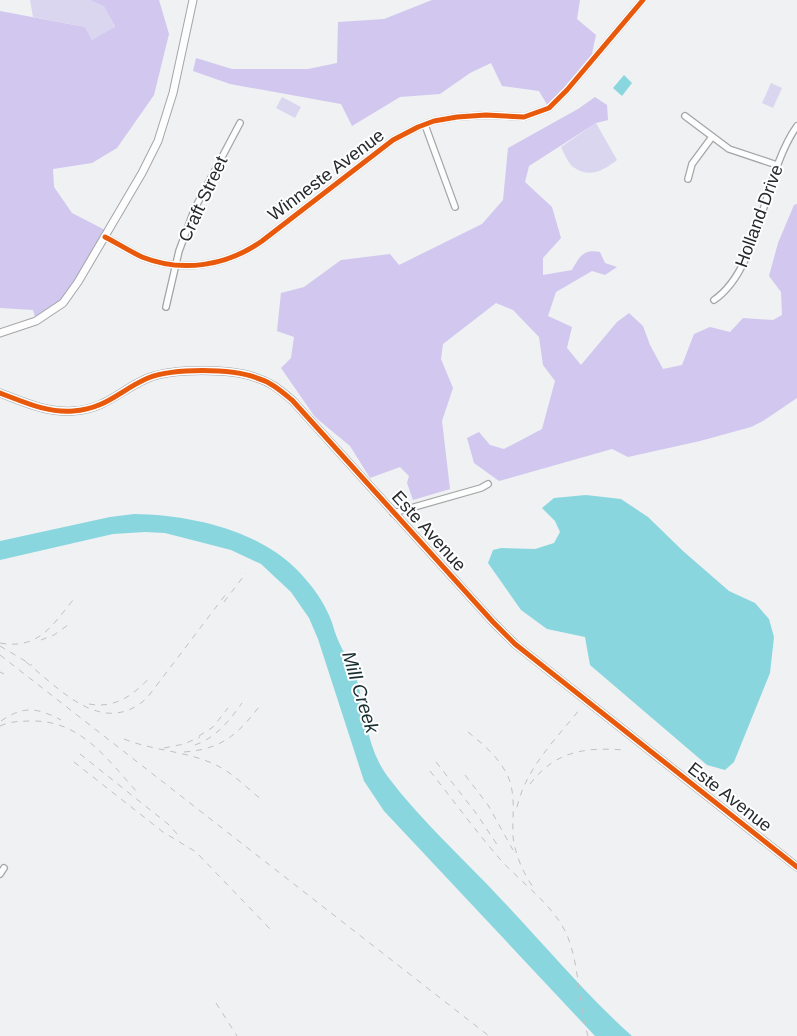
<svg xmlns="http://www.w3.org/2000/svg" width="797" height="1036" font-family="Helvetica,sans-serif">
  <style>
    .green { fill: #dbd6f0 }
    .forest { fill: #d1c7ef }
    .water { fill: #8ad6df }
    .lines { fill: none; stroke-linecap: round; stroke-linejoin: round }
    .minor-casing { stroke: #a3a5a6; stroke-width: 8 }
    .tertiary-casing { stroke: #a3a5a6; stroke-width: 9 }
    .minor { stroke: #fdfdfd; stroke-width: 5.5 }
    .tertiary { stroke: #fdfdfd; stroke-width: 7 }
    .rail { stroke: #c0c1c1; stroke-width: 1; stroke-dasharray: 6 6; stroke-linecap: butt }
    .cycleway-casing { stroke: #fdfeff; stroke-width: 8 }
    .cycleway { stroke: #e8590c; stroke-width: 5 }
    .labels { text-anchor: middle; stroke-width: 4; stroke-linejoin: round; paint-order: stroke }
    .street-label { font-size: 18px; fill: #28292b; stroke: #fdfeff }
    .water-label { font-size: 19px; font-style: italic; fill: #192d2f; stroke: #fdfeff }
  </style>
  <rect width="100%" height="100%" fill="#eff1f3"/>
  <g class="green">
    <path d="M30,0h60l14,5 11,23 -23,12 -7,-13 -52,-10z"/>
    <path d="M771,83l11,5 -9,20 -11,-5z"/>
    <path d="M282,97l19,10 -6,11 -19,-10z"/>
    <path d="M596,123l21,37c-13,10 -27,19 -44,7 -5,-4 -9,-14 -12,-20z"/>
  </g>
  <g class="forest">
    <path d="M90,0h69l10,34 -15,61 -37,53 -25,15 -39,6 1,18 18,26 33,17 -34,58 -13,14 -23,15 -2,-7 -33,-2v-297l85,16 7,13 23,-13 -11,-21z"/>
    <path d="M432,0h148l-3,19 19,16 -6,28 -41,45 -10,-17 -37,-5 -11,-23 -21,10 -30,21 -40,3 -48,29 -11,-22 -111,-20 -37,-13 3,-13 36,11h76l29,-6 1,-41 46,-3z"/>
    <path d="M595,97l12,8 1,15 -12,3 -67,43 -4,16 27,25 9,31 -18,20v17l29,-5c8,-14 11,-21 28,-18l5,11 12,4 -12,8 -13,-4 -36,21 -8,24 24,11 -5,21 14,17 36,-43 12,-9 14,13 7,19 13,24 19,-4 12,-31 16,-7 20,5 13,-14 30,2 9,-5 -1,-23 -12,-16 9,-33 16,-38 3,-1v194l-34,23 -12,6 -51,14 -72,16 -16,-8 -113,32 -25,-18 -7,-25 12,-6 11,13 14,4 38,-20 13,-48 -12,-16 -4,-28 -26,-27 -17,-7 -53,41 -2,15 12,29 -11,33 8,68 -37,11 -6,-17 2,-7 -9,-9 -30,11 -20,-32 -35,-29 -34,-49 10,-10 3,-21 -17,-6 4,-38 23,-6 37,-27 49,-6 9,11 83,-41 21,-24 5,-52 70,-39z"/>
  </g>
  <g class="water">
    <path d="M624,75l8,8 -10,13 -9,-8z"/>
    <path d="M586,495l35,4 27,18 35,34 46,40 26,12 14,16 5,18 -4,36 -36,89 -9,8 -18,-5 -117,-100 -5,-28 -38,-8 -26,-19 -33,-47 5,-13 8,-2 34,1 19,-6 6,-11 -5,-11 -13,-13 12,-10z"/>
    <path d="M134,514c61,1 134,18 173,67 10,11 19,26 24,39 2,5 3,10 5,15 6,17 18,31 22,49 8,32 9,65 30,93 33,44 75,81 112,121 44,46 85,96 132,138h-37l-211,-225 -20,-30 -46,-142 -9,-21 -18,-26 -30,-28 -30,-14 -66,-17 -20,-1 -32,2 -113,26v-19l110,-24z"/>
  </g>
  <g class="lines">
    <g class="minor-casing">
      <g id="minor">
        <path d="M685,116l44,33 48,16"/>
        <path d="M425,125l30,82"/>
        <path d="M688,179l4,-15 20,-27"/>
        <path d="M105,237c12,6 24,14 37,20 40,16 85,9 120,-16l131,-101 25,-13 16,-6 23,-4 29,-2 38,2 25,-9 18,-18 76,-90"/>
        <path d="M714,300c47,-32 49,-127 83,-174"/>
        <path d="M166,307l13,-56 16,-43 45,-85"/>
        <path d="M393,513l88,-25 7,-4"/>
        <path d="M0,874l4,-6"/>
      </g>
    </g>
    <g class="tertiary-casing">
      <g id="tertiary">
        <path d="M0,333l36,-12 27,-18 15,-21 64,-109 16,-32 15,-48 20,-93"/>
        <path d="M0,393c24,9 47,20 73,18 33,-2 47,-21 75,-33 26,-10 83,-10 109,0 14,4 24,13 35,22l201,222 22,22 282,223"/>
      </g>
    </g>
    <use href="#minor" class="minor"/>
    <use href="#tertiary" class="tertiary"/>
    <g class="rail">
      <path d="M224,602l22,-29"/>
      <path d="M41,640l13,-5 14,-10"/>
      <path d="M0,643c38,7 52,-17 73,-43"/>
      <path d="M0,646l32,19"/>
      <path d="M0,655l489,381"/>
      <path d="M26,662c35,28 77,76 121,36l79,-104"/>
      <path d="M0,672l4,2"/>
      <path d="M89,704c26,5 45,-9 62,-28"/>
      <path d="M1,721c23,-16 37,-13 60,-1"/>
      <path d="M0,726c11,-5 22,-5 35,-5 47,1 73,39 102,71"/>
      <path d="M468,732c16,13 33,27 41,47 7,19 3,38 4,58 2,17 10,36 20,50"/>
      <path d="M199,736l14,-9 15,-19"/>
      <path d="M124,739c30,12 63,12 92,26 17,8 32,24 46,35"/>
      <path d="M195,745c22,-8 34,-24 47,-42"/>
      <path d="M164,748l20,-4 16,-7"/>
      <path d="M184,752c40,-3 55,-19 78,-49"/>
      <path d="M80,754l88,70 11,12"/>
      <path d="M74,762l89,70 33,20 75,78"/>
      <path d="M436,762l40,51 22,33"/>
      <path d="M430,771c23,29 45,59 69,87 22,25 54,46 68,77 13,32 11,68 21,101"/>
      <path d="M465,775l23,30 25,45"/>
      <path d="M530,784c25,-33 55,-37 94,-34"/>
      <path d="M517,807c9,-39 39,-68 63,-98"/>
      <path d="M216,1003l21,33"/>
    </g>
    <g class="cycleway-casing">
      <g id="cycleway">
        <path d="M105,237c12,6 24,14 37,20 40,16 85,9 120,-16l131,-101 25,-13 16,-6 23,-4 29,-2 38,2 25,-9 18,-18 76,-90"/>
        <path d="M0,393c24,9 47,20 73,18 33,-2 47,-21 75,-33 26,-10 83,-10 109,0 14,4 24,13 35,22l201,222 22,22 282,223"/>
      </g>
    </g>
    <use href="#cycleway" class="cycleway"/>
  </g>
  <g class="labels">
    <g class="street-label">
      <text transform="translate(326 175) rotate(-37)" y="6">Winneste Avenue</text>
      <text transform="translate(203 199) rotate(-65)" y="6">Craft Street</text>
      <text transform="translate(759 216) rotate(-70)" y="6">Holland Drive</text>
      <text transform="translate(429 531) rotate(48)" y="6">Este Avenue</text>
      <text transform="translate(730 797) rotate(38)" y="6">Este Avenue</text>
    </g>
    <g class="water-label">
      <text transform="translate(361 692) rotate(73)" y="7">Mill Creek</text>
    </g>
  </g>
</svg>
